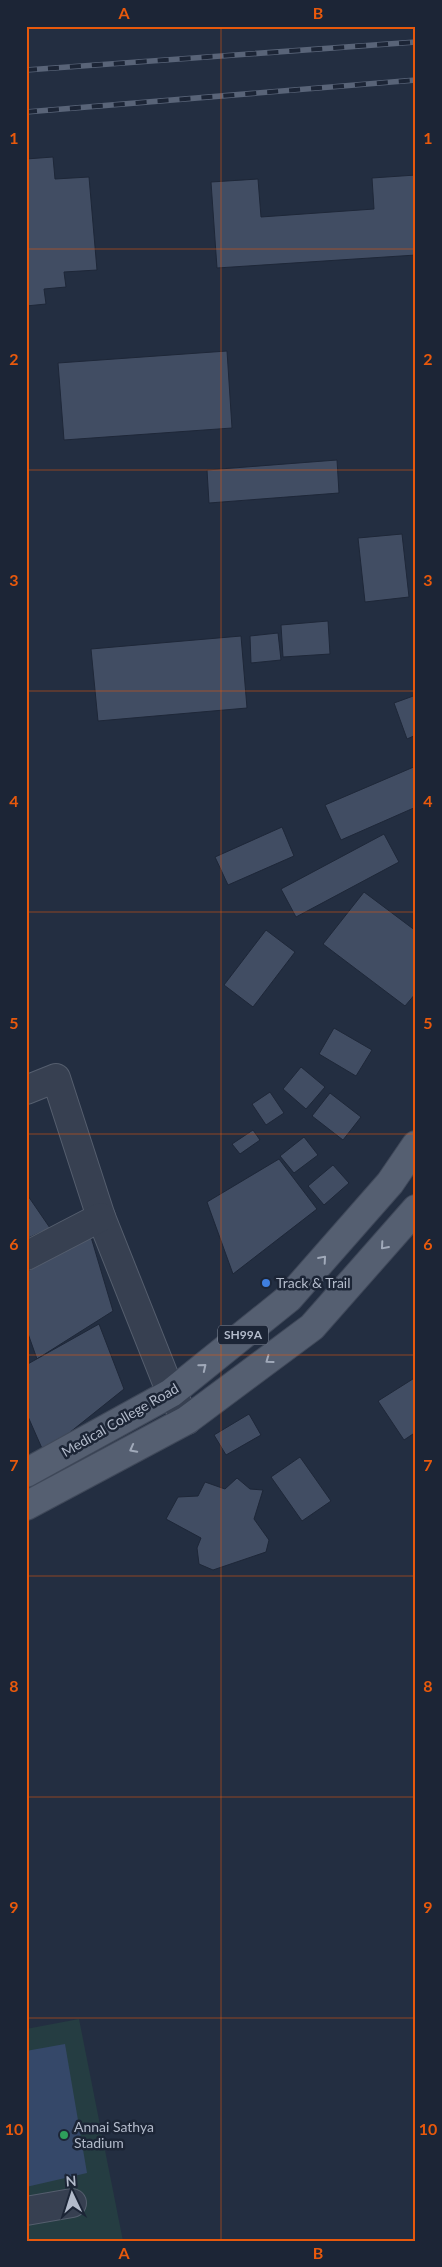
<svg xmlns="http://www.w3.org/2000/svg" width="442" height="2267" font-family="Lato,sans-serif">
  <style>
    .green { fill: #253d42 }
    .water { fill: #354869 }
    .building { fill: #414d63; stroke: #1e2738 }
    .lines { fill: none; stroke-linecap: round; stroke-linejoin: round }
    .street-casing { stroke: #555e6e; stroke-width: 30 }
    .primary-casing { stroke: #40495a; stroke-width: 30 }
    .street { stroke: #374051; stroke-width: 28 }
    .primary { stroke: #555f71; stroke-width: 28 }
    .rail-casing { stroke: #596478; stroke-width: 5.5 }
    .rail { stroke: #1c2536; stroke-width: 4; stroke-dasharray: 11; stroke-linecap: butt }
    .oneway { stroke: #a0a9b9 }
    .grid { fill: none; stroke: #e8590c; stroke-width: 1; stroke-opacity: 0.55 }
    .shop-dot { fill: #3f7fe0; stroke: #1c2536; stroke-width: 2 }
    .leisure-dot { fill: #2e9e5b; stroke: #1c2536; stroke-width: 2 }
    .labels { text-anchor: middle; stroke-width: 5; stroke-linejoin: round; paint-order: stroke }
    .shield { fill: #1c2536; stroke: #868e9e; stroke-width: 1 }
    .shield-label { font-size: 12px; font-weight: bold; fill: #b3bbcb }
    .poi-label { font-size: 14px; fill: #b3bbcb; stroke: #1c2536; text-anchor: start }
    .street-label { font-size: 14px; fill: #b3bbcb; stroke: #1c2536 }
    .neatline { fill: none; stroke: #e8590c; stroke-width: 2 }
    .grid-label { font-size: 16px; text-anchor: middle; font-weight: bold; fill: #e8590c }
  </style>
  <rect width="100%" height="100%" fill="#232e41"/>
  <path class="green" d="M79,2019l44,222h-97v-212z"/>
  <path class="water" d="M65,2044l22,129 -61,14v-136z"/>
  <g class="building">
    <path d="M53,157l2,22 34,-2 8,93 -33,2 2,15 -22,2 2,15 -20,2v-147z"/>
    <path d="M416,175v80l-199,13 -6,-86 47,-3 3,38 113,-8 -2,-31z"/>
    <path d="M227,351l5,77 -168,12 -6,-77z"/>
    <path d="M337,460l2,33 -130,10 -2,-33z"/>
    <path d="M402,534l7,63 -44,5 -7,-64z"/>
    <path d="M328,621l2,33 -47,3 -2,-32z"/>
    <path d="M278,633l3,27 -30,3 -1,-27z"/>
    <path d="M241,636l6,72 -149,13 -7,-72z"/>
    <path d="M416,695v40l-9,4 -13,-36z"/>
    <path d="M416,766v41l-75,33 -16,-35z"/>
    <path d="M282,827l12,29 -66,29 -13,-28z"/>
    <path d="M384,834l15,28 -103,55 -15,-28z"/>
    <path d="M364,892l52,39v62l-11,13 -82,-62z"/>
    <path d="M266,930l29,22 -42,55 -29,-22z"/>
    <path d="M334,1028l38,22 -16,26 -37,-22z"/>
    <path d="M301,1067l24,20 -19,22 -23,-20z"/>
    <path d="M270,1092l14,21 -18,12 -14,-21z"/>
    <path d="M330,1093l31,24 -18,23 -31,-24z"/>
    <path d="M253,1130l7,10 -20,14 -8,-10z"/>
    <path d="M304,1137l14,18 -24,18 -14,-17z"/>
    <path d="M279,1159l38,50 -84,65 -26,-72z"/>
    <path d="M333,1165l16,18 -25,22 -16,-19z"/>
    <path d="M26,1193l24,35 -24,11z"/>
    <path d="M91,1237l22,74 -76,48 -11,-31v-56z"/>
    <path d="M99,1324l25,65 -80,64 -18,-41v-47z"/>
    <path d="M416,1377v55l-12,8 -26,-39z"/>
    <path d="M249,1414l12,21 -35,20 -12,-20z"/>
    <path d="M300,1457l31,44 -29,20 -31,-44z"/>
    <path d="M237,1478l13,11 13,1 -9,29 15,21 -3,12 -53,18 -14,-6 -2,-16 4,-10 -35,-19 12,-22 20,-1 7,-14 20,7z"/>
  </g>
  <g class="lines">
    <g class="street-casing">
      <g id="street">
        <path d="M26,1090l30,-12 45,139 70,176 16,27"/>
        <path d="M26,1256l75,-39"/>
        <path d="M26,2211l46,-8"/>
      </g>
    </g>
    <g class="primary-casing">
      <g id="primary">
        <path d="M26,1473l145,-80 118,-95 101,-115 26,-38"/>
        <path d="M26,1506l161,-86 125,-93 104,-118"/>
      </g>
    </g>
    <use href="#street" class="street"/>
    <use href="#primary" class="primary"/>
    <g class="rail-casing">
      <g id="rail">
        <path d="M26,70l390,-28"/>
        <path d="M26,112l390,-32"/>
      </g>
    </g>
    <use href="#rail" class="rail"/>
  </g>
  <defs><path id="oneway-chevron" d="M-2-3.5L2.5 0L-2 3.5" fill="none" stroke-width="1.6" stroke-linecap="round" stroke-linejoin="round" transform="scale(1.25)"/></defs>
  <g class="oneway">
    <use href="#oneway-chevron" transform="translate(384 1246) rotate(131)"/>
    <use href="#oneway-chevron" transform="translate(323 1259) rotate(-49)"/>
    <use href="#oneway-chevron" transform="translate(269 1360) rotate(144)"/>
    <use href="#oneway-chevron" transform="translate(203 1367) rotate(-39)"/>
    <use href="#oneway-chevron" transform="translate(133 1449) rotate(152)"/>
  </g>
  <path class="grid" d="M221,26v2215M26,249h390M26,470h390M26,691h390M26,912h390M26,1134h390M26,1355h390M26,1576h390M26,1797h390M26,2018h390"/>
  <circle class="shop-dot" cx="266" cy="1283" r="5"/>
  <circle class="leisure-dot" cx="64" cy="2135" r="5"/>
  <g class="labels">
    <rect class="shield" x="218" y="1325.5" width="50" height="19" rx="4"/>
    <g class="shield-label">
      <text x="243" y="1339">SH99A</text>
    </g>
    <g class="poi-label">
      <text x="276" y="1288">Track &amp; Trail</text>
      <text x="74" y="2132">Annai Sathya<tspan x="74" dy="16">Stadium</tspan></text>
    </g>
    <g class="street-label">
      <text transform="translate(120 1420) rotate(-30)" y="5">Medical College Road</text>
    </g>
  </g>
  <rect width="442" height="2267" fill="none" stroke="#1c2536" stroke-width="55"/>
  <g transform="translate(72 2194) rotate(356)" stroke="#1c2536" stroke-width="4" paint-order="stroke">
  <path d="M0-4L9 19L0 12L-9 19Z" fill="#b3bbcb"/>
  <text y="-8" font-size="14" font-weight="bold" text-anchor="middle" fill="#b3bbcb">N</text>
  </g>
  <rect x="28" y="28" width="386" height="2212" class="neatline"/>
  <g class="grid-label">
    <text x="124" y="19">A</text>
    <text x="318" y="19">B</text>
    <text x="14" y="144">1</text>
    <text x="428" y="144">1</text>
    <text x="14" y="365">2</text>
    <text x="428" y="365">2</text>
    <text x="14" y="586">3</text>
    <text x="428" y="586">3</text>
    <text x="14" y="807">4</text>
    <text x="428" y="807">4</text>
    <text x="14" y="1029">5</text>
    <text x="428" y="1029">5</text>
    <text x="14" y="1250">6</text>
    <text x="428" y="1250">6</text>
    <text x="14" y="1471">7</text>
    <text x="428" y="1471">7</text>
    <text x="14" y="1692">8</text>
    <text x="428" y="1692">8</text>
    <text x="14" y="1913">9</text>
    <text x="428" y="1913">9</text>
    <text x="14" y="2135">10</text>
    <text x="428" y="2135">10</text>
    <text x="124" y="2259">A</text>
    <text x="318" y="2259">B</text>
  </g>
</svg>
